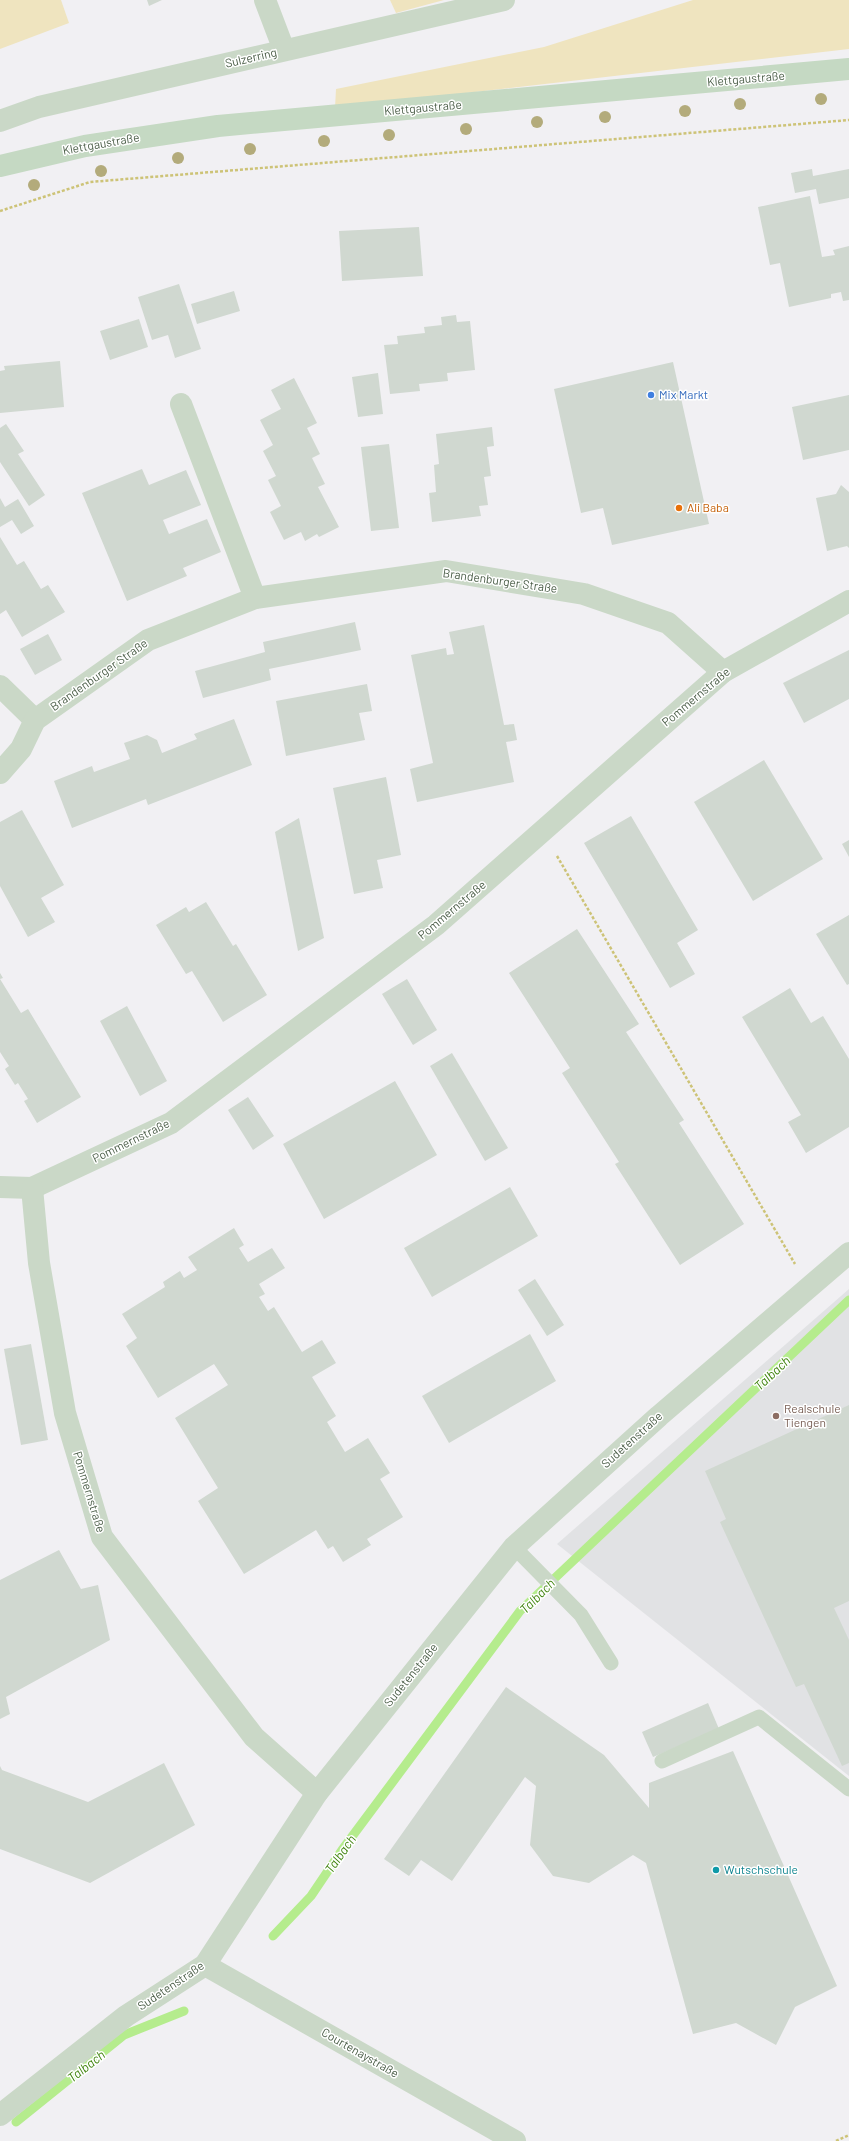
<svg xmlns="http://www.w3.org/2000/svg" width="849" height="2141" font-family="Barlow,sans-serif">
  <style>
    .education { fill: #e1e2e4 }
    .green { fill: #efe4bf }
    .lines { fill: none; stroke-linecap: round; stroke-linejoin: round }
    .stream { stroke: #b5ec8d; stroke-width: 9 }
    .building { fill: #d0d8d0 }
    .path { stroke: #cdc377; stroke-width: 2.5; stroke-dasharray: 3 2; stroke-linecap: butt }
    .lane { stroke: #cad8c7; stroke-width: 15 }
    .street { stroke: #cad8c7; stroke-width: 22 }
    .secondary { stroke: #c5d9c3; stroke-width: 22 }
    .tree { fill: #b3ab7b }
    .shop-dot { fill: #3f7fe0; stroke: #fff; stroke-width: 1.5 }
    .food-dot { fill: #e8710a; stroke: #fff; stroke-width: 1.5 }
    .education-dot { fill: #8d6e63; stroke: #fff; stroke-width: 1.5 }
    .culture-dot { fill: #0f9aa8; stroke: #fff; stroke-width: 1.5 }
    .labels { text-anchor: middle; stroke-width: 3; stroke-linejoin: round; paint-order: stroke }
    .street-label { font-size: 12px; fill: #4b5e48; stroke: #fff }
    .shop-label { font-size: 12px; fill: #366cbe; stroke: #fff; text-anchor: start }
    .food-label { font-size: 12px; fill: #c56008; stroke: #fff; text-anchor: start }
    .education-label { font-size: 12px; fill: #785e54; stroke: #fff; text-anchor: start }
    .culture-label { font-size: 12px; fill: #0d838f; stroke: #fff; text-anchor: start }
    .water-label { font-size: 13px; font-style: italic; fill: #40840e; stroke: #fff }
  </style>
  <rect width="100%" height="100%" fill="#f1f0f3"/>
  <path class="education" d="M849,1289v487l-292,-232z"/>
  <g class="green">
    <path d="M0,0h61l8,23 -69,26z"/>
    <path d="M390,0h54l-48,13z"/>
    <path d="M693,0h156v49l-514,59 1,-19 208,-42z"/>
  </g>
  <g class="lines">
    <g class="stream">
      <path d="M273,1936l38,-40 31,-46 178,-239 329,-311"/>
      <path d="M16,2122l108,-87 60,-24"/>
    </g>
  </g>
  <g class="building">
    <path d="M147,0h15l-13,6z"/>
    <path d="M812,169l1,7 36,-7v29l-30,6 -3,-15 -21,4 -4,-20z"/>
    <path d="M810,196l12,61 13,-2 -2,-5 16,-4v54l-6,1 -2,-9 -10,2v4l-42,9 -9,-44 -10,2 -12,-58z"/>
    <path d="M419,227l4,49 -81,5 -3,-50z"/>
    <path d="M179,284l22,65 -26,9 -7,-23 -16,5 -14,-43z"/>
    <path d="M234,291l6,20 -43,13 -6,-20z"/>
    <path d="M456,315l1,7 13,-1 5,49 -28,3 1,8 -29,3 1,7 -30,3 -6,-49 14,-1 -1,-8 28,-3 -1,-6 18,-2 -1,-8z"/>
    <path d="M139,319l9,28 -38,13 -10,-29z"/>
    <path d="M60,361l4,46 -64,6v-42l5,-1 -1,-4z"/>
    <path d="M673,362l36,162 -97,21 -9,-37 -22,5 -27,-124z"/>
    <path d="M378,373l5,41 -25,3 -6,-40z"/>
    <path d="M294,378l23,45 -10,5 13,26 -8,4 13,26 -7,3 21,40 -20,10 -2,-3 -12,7 -4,-9 -17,8 -14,-28 11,-6 -13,-26 8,-4 -13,-25 10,-6 -13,-25 21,-11 -10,-19z"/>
    <path d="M849,395v55l-46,10 -11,-53z"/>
    <path d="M6,424l18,27 -6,3 27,41 -16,11 -29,-44v-34z"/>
    <path d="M492,427l2,19 -7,1 4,29 -7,1 4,28 -9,1 2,10 -49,6 -3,-29 7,-1 -2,-27 5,-1 -3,-30z"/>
    <path d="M389,444l10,84 -28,3 -10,-84z"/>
    <path d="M142,469l7,16 37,-15 15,35 -38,15 6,14 38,-15 14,33 -38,16 4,8 -60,25 -45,-108z"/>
    <path d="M841,485l8,7v56l-2,-2 -20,5 -11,-53 20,-4z"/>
    <path d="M0,498l5,9 13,-8 16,27 -13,8 -9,-14 -12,7z"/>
    <path d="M0,537l17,28 7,-4 17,28 7,-4 17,27 -43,25 -16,-27 -6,4z"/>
    <path d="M355,622l6,28 -92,19 2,11 -68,18 -8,-27 70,-19 -2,-10z"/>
    <path d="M484,625l20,100 10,-1 3,16 -11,2 8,40 -97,20 -7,-33 23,-6 -22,-108 35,-7 1,7 7,-1 -5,-22z"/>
    <path d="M48,634l14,26 -27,15 -15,-26z"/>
    <path d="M849,650v49l-45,24 -21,-40z"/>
    <path d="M367,684l5,27 -13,2 6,27 -79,16 -10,-55z"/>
    <path d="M234,719l18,46 -104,40 -2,-6 -74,29 -18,-47 38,-15 2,6 36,-13 -6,-16 23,-8 10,5 5,13 35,-14 -3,-5z"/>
    <path d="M764,760l59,99 -70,42 -59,-99z"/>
    <path d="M386,777l15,78 -24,5 6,28 -29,6 -21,-106z"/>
    <path d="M22,810l42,75 -23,13 14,24 -27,15 -28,-51v-64z"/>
    <path d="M631,816l67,114 -21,13 18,31 -25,14 -86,-145z"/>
    <path d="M299,818l25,120 -26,13 -23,-119z"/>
    <path d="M849,840v17l-7,-13z"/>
    <path d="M206,902l27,44 3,-2 31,51 -44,27 -31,-51 -6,3 -30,-49 30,-18 3,5z"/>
    <path d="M849,915v69l-2,1 -31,-51z"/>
    <path d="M577,929l62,95 -13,8 58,88 -5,3 65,101 -64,41 -65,-101 4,-2 -57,-89 8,-5 -61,-95z"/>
    <path d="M0,973l3,5 -3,1 21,34 7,-4 53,88 -44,26 -13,-22 4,-2 -10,-16 -3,2 -10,-16 4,-3 -9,-14z"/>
    <path d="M407,979l30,51 -24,15 -31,-51z"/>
    <path d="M790,988l21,35 12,-7 26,43v68l-43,26 -18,-31 13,-7 -59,-98z"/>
    <path d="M127,1006l40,75 -27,15 -40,-75z"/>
    <path d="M452,1053l56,95 -23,13 -55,-95z"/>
    <path d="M395,1081l42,74 -113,64 -41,-75z"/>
    <path d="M248,1097l26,39 -21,14 -25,-40z"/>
    <path d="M510,1187l28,49 -106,61 -28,-49z"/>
    <path d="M234,1228l10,17 -5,3 9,14 24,-14 13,20 -26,16 6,10 -6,3 9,14 6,-4 28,45 20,-12 14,23 -24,14 24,39 -9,6 18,30 23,-14 22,35 -10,6 23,38 -36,22 4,6 -28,17 -10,-16 -5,3 -12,-19 -72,44 -46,-73 20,-13 -43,-70 53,-33 -14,-21 -56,34 -32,-52 11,-8 -15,-24 43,-27 -2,-5 17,-11 4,7 13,-8 -9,-13z"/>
    <path d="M535,1279l29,46 -17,11 -29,-46z"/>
    <path d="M530,1334l26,47 -107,62 -27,-47z"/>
    <path d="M31,1344l17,96 -27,5 -17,-96z"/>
    <path d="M849,1405v196l-15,7 15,32v123l-7,3 -38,-82 -8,3 -76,-165 6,-3 -21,-48z"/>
    <path d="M59,1550l22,39 17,-4 12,55 -104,57 4,17 -10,5v-139z"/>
    <path d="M506,1687l98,68 45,53v-25l84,-32 104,235 -42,21 -19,38 -40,-22 -43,11 -47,-171 -13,-8 -44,28 -36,-7 -23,-31 6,-59 -11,-9 -73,104 -31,-21 -12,16 -25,-17z"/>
    <path d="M708,1703l11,26 -66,28 -11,-25z"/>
    <path d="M164,1763l31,62 -105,58 -90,-34v-83l2,4 86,32z"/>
  </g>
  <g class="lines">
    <g class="path">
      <path d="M0,211l90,-29 759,-62"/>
      <path d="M557,856l238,408"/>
      <path d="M836,2141l13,-6"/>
    </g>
    <g class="lane">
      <path d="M514,1547l67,68 30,48"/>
      <path d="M662,1761l97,-44 90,72"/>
    </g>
    <g class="street">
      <path d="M265,0l19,50"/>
      <path d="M0,121l39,-14 465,-107"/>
      <path d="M181,404l74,194"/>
      <path d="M0,686l35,34"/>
      <path d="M0,773l21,-24 14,-29 113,-80 107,-42 191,-27 138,23 84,29 55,49"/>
      <path d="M0,1187l32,1 139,-65 265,-198 287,-253 126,-71"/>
      <path d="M32,1188l7,75 26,150 37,124 152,200 63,56"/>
      <path d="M205,1965l310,176"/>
      <path d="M0,2115l126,-99 79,-51 112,-172 197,-246 145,-131 190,-163"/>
    </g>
    <path class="secondary" d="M0,166l85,-20 133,-20 631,-57"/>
  </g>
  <g class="tree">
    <circle cx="821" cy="99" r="6"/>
    <circle cx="740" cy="104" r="6"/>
    <circle cx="685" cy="111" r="6"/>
    <circle cx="605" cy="117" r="6"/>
    <circle cx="537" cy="122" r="6"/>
    <circle cx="466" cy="129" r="6"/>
    <circle cx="389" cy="135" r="6"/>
    <circle cx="324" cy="141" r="6"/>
    <circle cx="250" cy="149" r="6"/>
    <circle cx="178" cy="158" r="6"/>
    <circle cx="101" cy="171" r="6"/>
    <circle cx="34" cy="185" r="6"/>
  </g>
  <circle class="shop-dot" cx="651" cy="395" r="4"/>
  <circle class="food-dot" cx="679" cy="508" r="4"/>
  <circle class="education-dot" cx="776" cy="1416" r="4"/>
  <circle class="culture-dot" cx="716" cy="1870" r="4"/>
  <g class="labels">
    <g class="street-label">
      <text transform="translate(251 58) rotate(-13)" y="4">Sulzerring</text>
      <text transform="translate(746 79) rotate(-5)" y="4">Klettgaustraße</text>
      <text transform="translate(423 108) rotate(-5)" y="4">Klettgaustraße</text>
      <text transform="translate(101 144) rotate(-10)" y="4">Klettgaustraße</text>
      <text transform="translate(500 581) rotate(8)" y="4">Brandenburger Straße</text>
      <text transform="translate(99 675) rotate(-35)" y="4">Brandenburger Straße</text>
      <text transform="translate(696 697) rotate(-40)" y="4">Pommernstraße</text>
      <text transform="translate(452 910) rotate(-40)" y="4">Pommernstraße</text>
      <text transform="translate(131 1141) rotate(-26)" y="4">Pommernstraße</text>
      <text transform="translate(632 1440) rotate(-42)" y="4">Sudetenstraße</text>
      <text transform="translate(89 1492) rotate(73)" y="4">Pommernstraße</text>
      <text transform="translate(411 1675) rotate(-51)" y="4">Sudetenstraße</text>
      <text transform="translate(171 1986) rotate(-34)" y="4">Sudetenstraße</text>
      <text transform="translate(360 2053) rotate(30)" y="4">Courtenaystraße</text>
    </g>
    <g class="shop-label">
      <text x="659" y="399">Mix Markt</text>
    </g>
    <g class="food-label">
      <text x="687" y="512">Ali Baba</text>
    </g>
    <g class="education-label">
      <text x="784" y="1413">Realschule<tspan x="784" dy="14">Tiengen</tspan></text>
    </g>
    <g class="culture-label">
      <text x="724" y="1874">Wutschschule</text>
    </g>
    <g class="water-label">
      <text transform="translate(772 1373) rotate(-43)" y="5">Talbach</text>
      <text transform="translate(537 1596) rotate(-45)" y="5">Talbach</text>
      <text transform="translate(340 1854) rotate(-55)" y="5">Talbach</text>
      <text transform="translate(86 2066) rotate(-38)" y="5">Talbach</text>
    </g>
  </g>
</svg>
